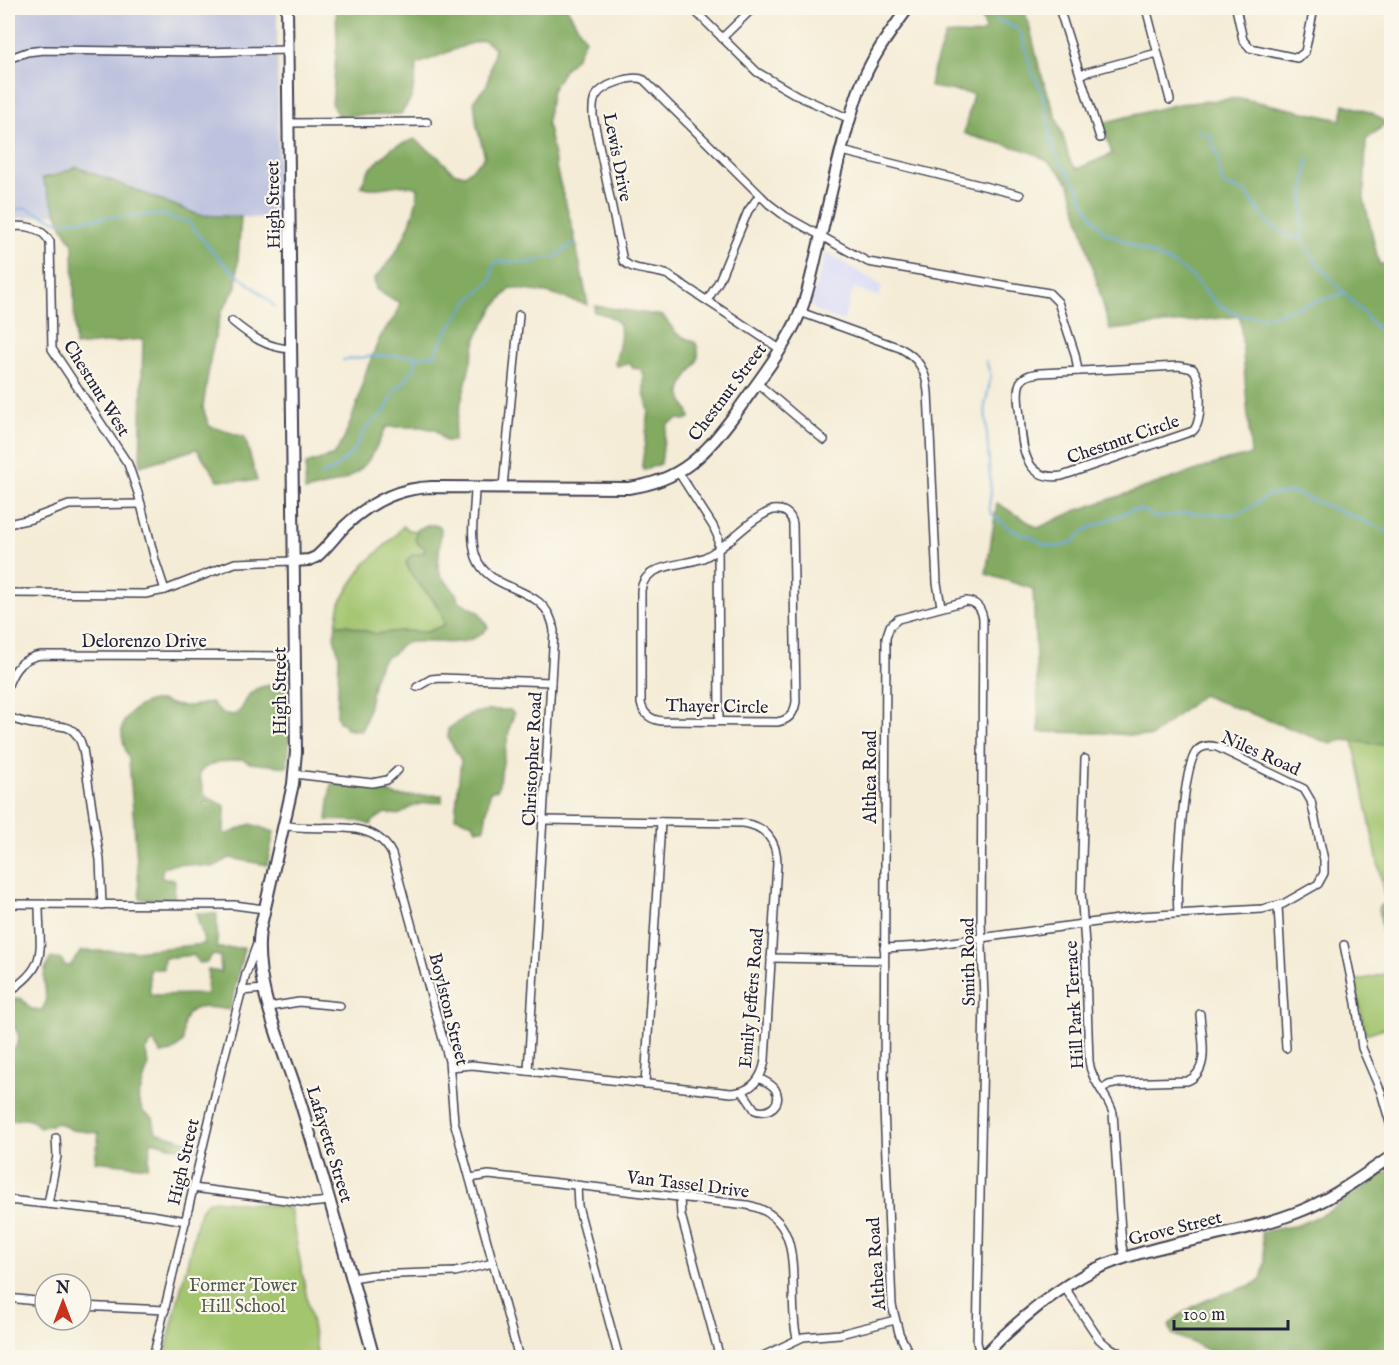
<svg xmlns="http://www.w3.org/2000/svg" width="1399" height="1365" font-family="'IM FELL English',serif">
  <style>
    .built { fill: #d5d8f9 }
    .industrial { fill: #bdc3de }
    .green { fill: #a3c56e; stroke: #627454; stroke-width: 1.5 }
    .forest { fill: #82aa61; stroke: #52664e; stroke-width: 1.5; fill-rule: evenodd }
    .lines { fill: none; stroke-linecap: round; stroke-linejoin: round }
    .stream { stroke: #6ca7dc; stroke-width: 2 }
    .street-casing { stroke: #424052; stroke-width: 10 }
    .secondary-casing { stroke: #424052; stroke-width: 14 }
    .street { stroke: #fff; stroke-width: 7 }
    .secondary { stroke: #fff; stroke-width: 10 }
    .labels { text-anchor: middle; stroke-width: 4.5; stroke-linejoin: round; paint-order: stroke }
    .street-label { font-size: 18px; fill: #22223b; stroke: #fbf7ec }
    .park-label { font-size: 18px; fill: #4f5b4d; stroke: #fbf7ec }
  </style>
  <rect width="100%" height="100%" fill="#fbf7ec"/>
  <filter id="ink" filterUnits="userSpaceOnUse"><feTurbulence type="fractalNoise" baseFrequency=".0167" numOctaves="2"/><feDisplacementMap in="SourceGraphic" scale="12" xChannelSelector="R" yChannelSelector="G"/><feConvolveMatrix kernelMatrix="1 2 1 2 8 2 1 2 1" color-interpolation-filters="sRGB"/></filter>
  <filter id="wash" filterUnits="userSpaceOnUse"><feTurbulence type="fractalNoise" baseFrequency=".008" numOctaves="4" result="noise"/><feDisplacementMap in="SourceGraphic" scale="24" xChannelSelector="R" yChannelSelector="G"/><feGaussianBlur stdDeviation="1.35" result="paint"/><feColorMatrix in="noise" values="0 0 0 0 0 0 0 0 0 0 0 0 0 0 0 0 0 1.4 0 .05"/><feComposite in="paint" operator="in"/></filter>
  <g filter="url(#wash)">
    <rect width="100%" height="100%" fill="#f4ecd6"/>
    <path class="built" d="M826,252l56,34 -3,11 -25,-9 -11,33 -25,-9 -6,-6v-6z"/>
    <path class="industrial" d="M8,8h269l2,211 -80,-4 -122,-48 -34,11 14,36 -49,6z"/>
    <g class="green">
      <path d="M403,526l5,4 9,1 -2,7 3,6 8,4 -3,5 -11,2 -6,7c7,26 35,34 38,63l-17,7 -26,-1 -25,3 -29,-9h-11l4,-22 10,-17 15,-22 29,-27z"/>
      <path d="M1391,694v332l-26,8 -10,-53 33,-8 -9,-66 7,-4 -42,-208z"/>
      <path d="M215,1200l75,8 28,149h-154l36,-146 7,-9z"/>
    </g>
    <g class="forest">
      <path d="M336,8h231l18,31 -8,17 -13,14 -12,20 -5,32 11,54 15,54 15,75 -41,-12 -36,-5 -16,18 -18,30 -22,92 -1,13h-9l-9,-11 -15,-3h-35c-22,49 -31,52 -81,64l1,-27 28,-9 10,-16 14,-38 7,-27 16,-39 16,-21 3,-12 -9,-3 -15,-10 -2,-10c23,-23 42,-58 44,-91 -22,-8 -37,5 -57,-2l7,-15 24,-23 22,-9 24,18 15,15 12,3 20,-18 -8,-30 -3,-27 13,-15 8,-37 -12,-8c-23,5 -43,17 -66,24l-5,33 -11,17 -63,2 -6,-11 5,-63z"/>
      <path d="M973,8h50c9,20 11,41 17,62 7,24 17,47 24,70 5,14 1,17 13,29l35,-15 -10,-31 76,-19 62,-6 101,22 3,-16 28,9 15,10 -21,17 -2,59 15,65h12v482l-48,-6 -12,4 -129,-49 -51,42 -46,-4 -66,-1 -6,-143 -47,-15 11,-71 41,25 37,-17 152,-51 24,-5 -11,-139 -130,14 -40,-145c-23,-33 -42,-34 -79,-44 -9,-2 -19,-4 -27,-8l9,-39 -43,-7 2,-13 13,-38c13,-6 28,3 40,-5 0,-10 -3,-15 -12,-19z"/>
      <path d="M77,167l122,48 42,2 -5,70 -15,26 -10,41 -8,54 6,18 36,11 12,44 -39,-1 -21,-31 -57,17 3,-127 -68,7 -2,-102 -10,-16 -21,-50 11,-2z"/>
      <path d="M595,306l68,10 14,18 19,9c9,23 -11,27 -15,48 -2,10 9,17 9,27l-5,2 -7,-1 -10,5 -4,15 -3,25 -18,6 -1,-5 7,-54 -5,-18v-17l-3,-7 -8,-1 -3,-5 -13,3 -2,-2c6,-29 15,-46 -21,-52z"/>
      <path d="M427,525h11l3,3 -3,38 3,10 14,16 4,9 20,11 9,15c-21,29 -71,6 -88,19 -2,1 -3,5 -6,7 -3,3 -8,3 -11,7 -15,22 -10,49 -22,71l-15,-2 -2,-5 -5,-2 -2,-6 2,-60 -5,-19 2,-12h11l29,9 25,-3 26,1 17,-7c-2,-27 -31,-39 -38,-63l6,-7 12,-2 1,-5 -7,-4 -3,-6 2,-8z"/>
      <path d="M286,682l4,54 -3,31 -37,-4 -8,-4 -24,3 -14,6 -5,5 5,22 21,11 -1,28h4l23,-10 23,8 -7,33 -37,-7 -17,9 -33,-3 -11,1 -6,3 -2,10 14,2 -1,20 -34,-1 -11,-139c-8,-22 -14,-38 9,-53 6,-4 15,-7 22,-6 5,0 10,3 14,4 13,3 25,0 37,-3l10,11 13,2c11,-7 8,-10 15,-20 7,-10 25,-10 37,-13z"/>
      <path d="M489,710h21l4,4 -4,12 -12,63 -8,3 -6,37h-8l-3,-6 -18,-6 6,-57 -13,-22v-9l22,-15z"/>
      <path d="M331,784l51,5 14,7 46,-1v7c-8,1 -18,0 -25,3 -16,4 -9,13 -32,8l-12,8 -2,4 -12,-4 -32,-1z"/>
      <path d="M196,913l21,1v34h27l-14,62c-31,-5 -50,-7 -47,32l-11,10 -11,2 -8,-13 -7,10 2,15 -10,33 6,14 9,5 3,14 40,12 -2,8 -43,-11 -3,26 -53,-6 4,-28 -27,-3 -14,-7 -18,5c-9,-12 -17,-10 -30,-7l-2,-11v-57h2c22,-21 -5,-25 -2,-44 0,-3 2,-6 4,-9l9,-2 10,11 11,1c11,-19 -7,-28 9,-52l11,2 2,5 6,1 11,-15h53l71,-7zM193,955l6,8 8,-1 5,-7 8,1 1,16 -13,-2 -1,24 -57,1 -1,-26h14l1,-11z"/>
      <path d="M1391,1169v188h-167l-52,-23 -3,-9c13,-14 29,-22 48,-29 16,-6 29,-7 44,-16l4,-19 -4,-29 37,-7 28,-12z"/>
    </g>
    <g class="lines">
      <g class="stream">
        <path d="M997,20l19,8 6,8 11,38 6,11 7,22 4,29 7,22 20,28 13,27 13,18 74,35 13,9 27,29 23,11 25,2 80,-24 47,52"/>
        <path d="M1198,129l3,4 10,2c0,9 3,12 6,20 3,10 2,20 6,30l23,7 21,30 22,15 13,1 14,24 27,30"/>
        <path d="M8,210l18,-2 33,14 74,-7h32l8,4 16,3c10,14 21,27 33,39 16,17 37,28 53,46"/>
        <path d="M1302,238l2,-46 4,-33"/>
        <path d="M343,360l31,-4h46"/>
        <path d="M986,361l5,15 -6,30 6,86 -2,14 2,7 16,14 16,8 7,1 15,9 12,2 11,-3 6,-3 11,-11 46,-20h10l17,8 28,-5 47,1 14,-4 21,-15 25,-3 83,34 16,9"/>
        <path d="M320,476l13,-6 19,-17 13,-24 20,-18 10,-20 12,-12 7,-11 2,-9 4,-3 15,-1c8,-19 19,-36 32,-52 5,-7 21,-17 24,-23 2,-6 0,-12 4,-18 13,-2 28,3 40,-1 8,-2 11,-5 19,-3l17,-13 8,1"/>
      </g>
    </g>
  </g>
  <g filter="url(#ink)">
    <g class="lines">
      <g class="street-casing">
        <g id="street">
          <path d="M692,8l65,64 41,24 52,23"/>
          <path d="M1059,8l41,130"/>
          <path d="M1146,8l24,92"/>
          <path d="M1236,8l7,32 7,8 47,10 8,-6 9,-44"/>
          <path d="M722,38l31,-30"/>
          <path d="M8,59l19,-7 17,-2 161,2 83,-2"/>
          <path d="M1080,74l77,-21"/>
          <path d="M288,123l139,-1"/>
          <path d="M842,151l178,44"/>
          <path d="M8,227c16,-2 33,-1 42,15l2,107 76,115 10,29 17,67 10,30"/>
          <path d="M707,301l12,-20 29,-70 11,-15"/>
          <path d="M800,312l100,36c19,10 26,23 28,44l9,191 4,23"/>
          <path d="M232,321c18,15 35,27 59,28"/>
          <path d="M780,349l-112,-74c-14,-6 -34,-3 -45,-14l-30,-145c0,-7 -1,-14 3,-20 6,-11 37,-22 48,-16l125,124 16,12 83,46 181,31 9,9 17,52 3,17"/>
          <path d="M1179,366l14,3c9,10 10,53 0,62l-131,45c-39,6 -40,-32 -42,-60 -1,-9 -4,-24 0,-33 4,-8 13,-9 21,-10z"/>
          <path d="M757,383l67,57"/>
          <path d="M679,473l34,53 5,11 1,184"/>
          <path d="M475,487c0,22 -6,50 1,70 14,39 72,25 78,74l-26,440"/>
          <path d="M503,487l16,-172"/>
          <path d="M773,510c10,-1 18,3 20,14l3,178c-2,12 -7,18 -19,20l-115,-1c-11,-1 -19,-7 -21,-18v-112c2,-28 42,-25 62,-33 26,-11 43,-38 70,-48z"/>
          <path d="M8,524l23,-5 38,-14 72,-1"/>
          <path d="M8,593l137,1 20,-4 70,-27 59,-2"/>
          <path d="M8,685c6,-16 14,-27 33,-30l255,1"/>
          <path d="M417,687l14,-8 10,-1 110,4"/>
          <path d="M8,717c10,4 21,7 33,8 22,1 35,-2 42,24l17,111 2,45"/>
          <path d="M1085,759l-4,133 4,52 4,117c2,20 18,33 24,52l9,133 3,12"/>
          <path d="M294,774l78,9 15,-3 11,-10"/>
          <path d="M283,825c36,9 89,-11 109,29l57,207 5,60 65,237"/>
          <path d="M8,904l226,1 30,4"/>
          <path d="M1278,906l8,142"/>
          <path d="M1344,945l12,58 6,45 19,44 11,38"/>
          <path d="M884,948l39,-2 217,-30 122,-7 21,-5 35,-20 6,-11v-13l-13,-59 -7,-12 -87,-42c-8,-2 -16,-2 -21,5 -14,18 -20,135 -18,161"/>
          <path d="M771,958l113,2"/>
          <path d="M241,991l23,-2"/>
          <path d="M8,992c42,-27 31,-42 31,-87"/>
          <path d="M269,1007l30,-5 41,4"/>
          <path d="M450,1067l22,-2 259,28c20,-1 31,-14 34,-33l12,-197c0,-22 -12,-38 -35,-40l-199,-3"/>
          <path d="M645,1084l16,-262"/>
          <path d="M1101,1090l8,-5 10,-2 68,-2c25,-9 14,-47 13,-67"/>
          <path d="M743,1092l12,18c13,5 29,-6 20,-21 -3,-5 -11,-8 -16,-11"/>
          <path d="M470,1178l19,-3 258,30c65,12 38,88 50,133"/>
          <path d="M577,1186l1,20 41,152"/>
          <path d="M193,1188l116,15 21,-2"/>
          <path d="M680,1198l1,17 39,143"/>
          <path d="M8,1200l143,15 35,6"/>
          <path d="M48,1204l9,-48 -1,-18"/>
          <path d="M352,1278l19,-3 84,-3 38,-9"/>
          <path d="M1065,1288l34,51 8,7 22,12"/>
          <path d="M8,1298l37,4"/>
          <path d="M81,1306l84,4"/>
          <path d="M153,1358l69,-292 24,-92 11,-30"/>
          <path d="M759,1358l44,-21 37,-3 55,-14"/>
          <path d="M911,1358l-12,-25 -7,-28 -8,-197 2,-470 4,-12 8,-7 68,-18c11,1 15,7 17,17l-2,304 3,76 -7,344 2,8 4,6"/>
        </g>
      </g>
      <g class="secondary-casing">
        <g id="secondary">
          <path d="M287,8l9,744 -3,32 -33,146c-8,57 27,126 43,181 25,82 48,164 71,247"/>
          <path d="M294,561l15,-1 7,-3c11,-9 19,-21 29,-31 24,-23 53,-38 87,-39l196,1c54,-7 77,-34 108,-75 22,-32 48,-63 64,-100 8,-19 12,-40 17,-61 13,-52 23,-107 41,-159 11,-32 30,-58 50,-85"/>
          <path d="M982,1358c31,-34 81,-76 123,-93 62,-25 131,-29 193,-53 34,-13 64,-36 94,-56"/>
        </g>
      </g>
      <use href="#street" class="street"/>
      <use href="#secondary" class="secondary"/>
    </g>
  </g>
  <g class="labels">
    <g class="street-label">
      <text transform="translate(618 157) rotate(79)" y="6">Lewis Drive</text>
      <text transform="translate(273 205) rotate(-91)" y="6">High Street</text>
      <text transform="translate(97 388) rotate(58)" y="6">Chestnut West</text>
      <text transform="translate(727 392) rotate(-53)" y="6">Chestnut Street</text>
      <text transform="translate(1123 439) rotate(-19)" y="6">Chestnut Circle</text>
      <text x="144" y="647">Delorenzo Drive</text>
      <text transform="translate(280 691) rotate(-90)" y="6">High Street</text>
      <text transform="translate(717 706) rotate(1)" y="6">Thayer Circle</text>
      <text transform="translate(1261 753) rotate(24)" y="6">Niles Road</text>
      <text transform="translate(532 759) rotate(-87)" y="6">Christopher Road</text>
      <text transform="translate(870 777) rotate(-90)" y="6">Althea Road</text>
      <text transform="translate(968 962) rotate(-91)" y="6">Smith Road</text>
      <text transform="translate(751 998) rotate(-85)" y="6">Emily Jeffers Road</text>
      <text transform="translate(1074 1005) rotate(-93)" y="6">Hill Park Terrace</text>
      <text transform="translate(449 1009) rotate(76)" y="6">Boylston Street</text>
      <text transform="translate(330 1144) rotate(73)" y="6">Lafayette Street</text>
      <text transform="translate(183 1162) rotate(-77)" y="6">High Street</text>
      <text transform="translate(688 1184) rotate(7)" y="6">Van Tassel Drive</text>
      <text transform="translate(1175 1228) rotate(-14)" y="6">Grove Street</text>
      <text transform="translate(876 1264) rotate(-94)" y="6">Althea Road</text>
    </g>
    <g class="park-label">
      <text x="243" y="1291">Former Tower<tspan x="243" dy="21">Hill School</tspan></text>
    </g>
  </g>
  <rect width="1399" height="1365" fill="none" stroke="#fbf7ec" stroke-width="30"/>
  <g transform="translate(63 1302)"><circle r="28" fill="#fbf7ec" stroke="#a4a2a5" stroke-width="1.5"/>
  <path d="M0-4.5L10 22L0 15L-10 22Z" fill="#c8321e"/>
  <text y="-9" font-size="16" font-weight="bold" text-anchor="middle" fill="#22223b">N</text>
  </g>
  <path d="M1174 1320v9h114v-9" fill="none" stroke="#22223b" stroke-width="3"/>
  <text x="1183" y="1320" font-size="18" fill="#22223b" stroke="#fbf7ec" stroke-width="4.5" paint-order="stroke">100 m</text>
</svg>
